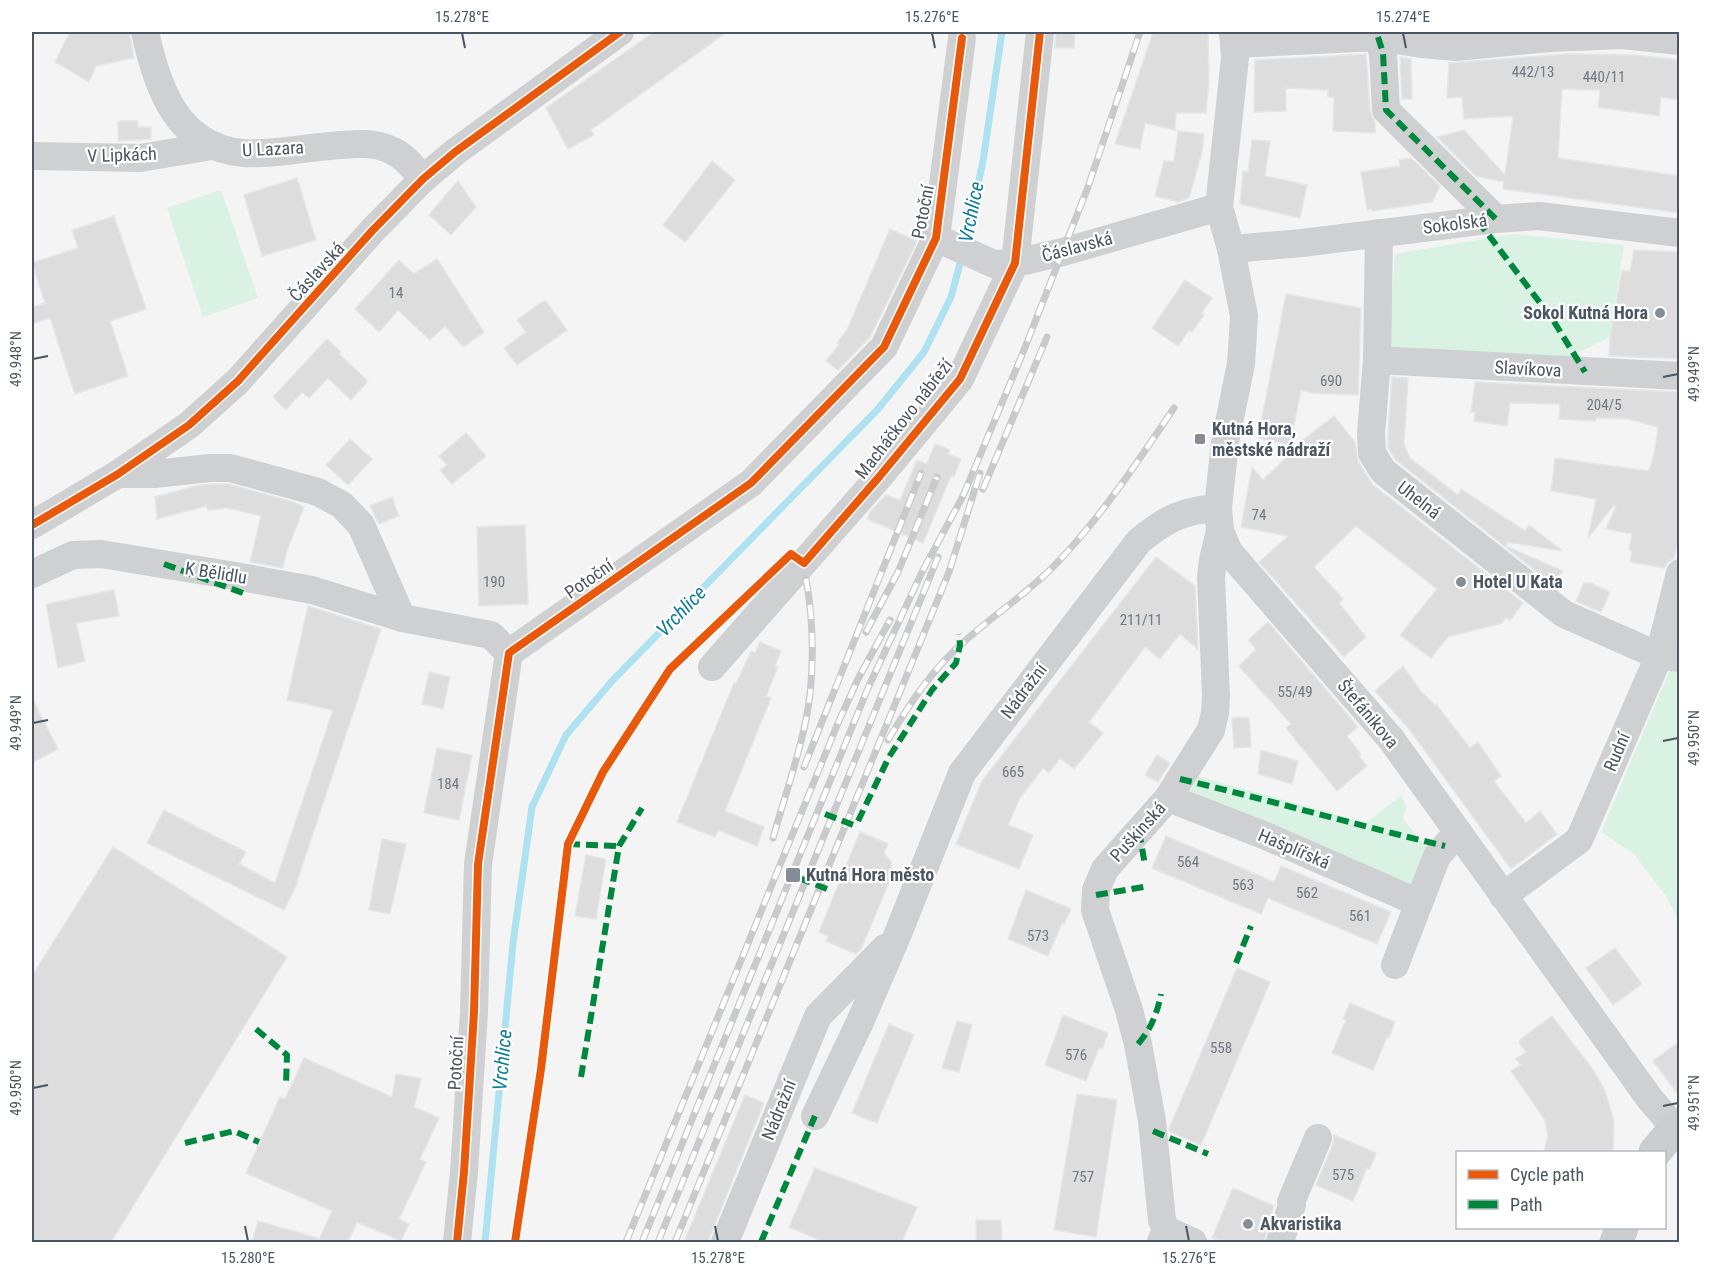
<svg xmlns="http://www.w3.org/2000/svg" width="1711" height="1274" font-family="'Roboto Condensed',sans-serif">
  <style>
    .green { fill: #d9f2e3 }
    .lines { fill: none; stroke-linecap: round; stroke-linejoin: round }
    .stream { stroke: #aee2f0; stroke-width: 7 }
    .building { fill: #ddddde; stroke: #e5e6e7; stroke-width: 1.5 }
    .minor { stroke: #ced0d2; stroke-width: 28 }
    .major { stroke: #caced1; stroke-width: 33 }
    .rail-casing { stroke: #c9cacc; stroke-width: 7 }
    .rail { stroke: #fff; stroke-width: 4.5; stroke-dasharray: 14; stroke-linecap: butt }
    .quiet { stroke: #00873e; stroke-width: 6; stroke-dasharray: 12 6; stroke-linecap: butt }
    .cycleway-casing { stroke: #fff; stroke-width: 11 }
    .cycleway { stroke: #e8590c; stroke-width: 8 }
    .ticks { fill: none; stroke: #4a5661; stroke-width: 2 }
    .poi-dot { fill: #868d94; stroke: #fff; stroke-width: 2 }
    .labels { text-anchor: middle; stroke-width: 4.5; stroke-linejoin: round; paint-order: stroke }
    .number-label { font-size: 15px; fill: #707881 }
    .street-label { font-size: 18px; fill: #4a5661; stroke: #fff }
    .poi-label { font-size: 18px; font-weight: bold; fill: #4a5661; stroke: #fff; text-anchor: start }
    .water-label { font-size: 20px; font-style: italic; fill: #0c7c9b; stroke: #fff }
    .neatline { fill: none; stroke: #4a5661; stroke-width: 2 }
    .ticks-label { font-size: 15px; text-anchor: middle; fill: #4a5661 }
  </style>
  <rect width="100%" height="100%" fill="#f4f4f4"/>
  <g class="green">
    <path d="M221,190l37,108 -55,19 -36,-109z"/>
    <path d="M1513,234l111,11 -14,92 -49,24 -173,-10 7,-97z"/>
    <path d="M1670,670l9,1v251l-13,-26 -33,-43 -32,-21z"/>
    <path d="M1198,776l168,47 35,-28 5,11 -3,13 24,29 -15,37 -223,-90z"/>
  </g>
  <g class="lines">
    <g class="stream">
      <path d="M965,245l18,-84 19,-129"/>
      <path d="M485,1242l28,-299 19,-136 34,-72 47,-55 265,-271 46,-57 27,-55 11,-41"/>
    </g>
  </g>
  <g class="building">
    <path d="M70,32h59l5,26 -38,8 -7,16 -34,-20z"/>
    <path d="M654,32h73l-136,98 3,5 -26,14 -22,-41z"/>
    <path d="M1056,32h19l-1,16h-19z"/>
    <path d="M1153,32h55l1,49 -3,32h-30l-1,17 -30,-7 -5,26 -25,-5z"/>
    <path d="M1366,54l4,57 5,11v11l-42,-2 1,-34h-6v-7l-42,-2v23l-32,1 1,-52z"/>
    <path d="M1566,54l69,1 45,5 -1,40 -18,-3 -2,19 -61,-9 2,-17 -38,-1 -4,69 122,18v37l-177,-24 1,-7 -28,-6 -39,-39 27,-7 41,45 8,-59 -49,3 -2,-22 -15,1 2,-35z"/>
    <path d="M1400,57l11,2 1,40h-10z"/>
    <path d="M118,121h20v6h13v12l-33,2z"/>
    <path d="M1178,131l26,3 -2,18 -13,46 -11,4 -23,-6 9,-35h10z"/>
    <path d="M1252,140l18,1 -5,35 42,9 -7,33 -60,-14 3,-33 5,1z"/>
    <path d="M1411,158l29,28 -8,16 -60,9v-2l-5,1 -6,-38 39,-6 -1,-6z"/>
    <path d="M712,161l23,19 -50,62 -22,-17z"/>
    <path d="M297,178l19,62 -54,16 -18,-61z"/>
    <path d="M458,181l18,26 -25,28 -22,-20z"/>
    <path d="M114,216l32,93 -36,12 18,55 -53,18 -25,-76 -18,6v-17l13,-4 -13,-40 46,-15 -6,-18z"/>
    <path d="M890,229l27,12 -47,96 -32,33 -12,-9 13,-16 -2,-2 10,-13z"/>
    <path d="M1634,250l46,2v107l-71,-3 1,-19 12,-67 8,2z"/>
    <path d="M437,259l47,73 -21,15 -18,-21 -15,14 -32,-30 -19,22 -24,-23 44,-49 15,14z"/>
    <path d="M1185,280l27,18 -11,16 3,1 -12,17 -3,-2 -11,16 -26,-18z"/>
    <path d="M1286,294l75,14 -3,87 -46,-2 -11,-3 -11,55 -32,-7z"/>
    <path d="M545,300l22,30 -50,35 -13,-17 22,-16 -9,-12z"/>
    <path d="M327,339l14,13 -2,2 29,27 -17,19 -23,-22 -19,20 -7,-6 -16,18 -13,-13z"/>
    <path d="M1392,377l16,1 -4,67 6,13 48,37 3,-6 64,42 4,-6 34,26 -56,-9 -1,4 57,25 -11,13 -156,-124 -8,-12v-15z"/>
    <path d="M1475,382l205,10v143l-6,23 -6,4 -4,6 -34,-6 2,-11 -3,-1 3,-16 -26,-5 10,-23 -2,-1 -26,33 8,-39 -45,-8 4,-33 94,13 5,-16 4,-28 -30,-8 -32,-1 -1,3 -36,-2 1,-15 -50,-1 -3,23 -33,-5 1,-9h-4z"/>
    <path d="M1334,416l21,26 3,19 14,23 151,119 -13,18 -4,-3 -4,5 -54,14 -17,21 -31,-23 37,-46 -81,-63 -42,41 29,32 -4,4 27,34 -22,20 -85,-95 29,-26 -47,-9 11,-60 11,13 35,-34h-3z"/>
    <path d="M466,433l20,23 -34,28 -12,-14 7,-5 -8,-9z"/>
    <path d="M350,439l22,20 -24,26 -22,-20z"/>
    <path d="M935,444l15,6 -2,4 13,5 -7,18 -3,-1 -28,67 -56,-24 3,-7 16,-17 14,5 17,-40 10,4z"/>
    <path d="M211,484h17l66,18 10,5 -17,44 -4,17 -33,-6 11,-46 -34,-8 -19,2 -2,-4 -49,13 -2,-22 41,-11z"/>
    <path d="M392,497l7,19 -20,8 -9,-18z"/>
    <path d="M525,525l3,79 -49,2 -2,-79z"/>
    <path d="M1156,557l39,29 3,63 -18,-15 -20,25 -15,-12 -56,75 14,11 -29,36 -14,-11 -11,15 -6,-5 -23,30 -12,27 25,10 -14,34 -63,-25 26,-63z"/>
    <path d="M1584,583h7l19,9 -9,20 -25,-11z"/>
    <path d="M114,590l5,26 -43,7 9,38 -27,7 -12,-64z"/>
    <path d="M308,606l73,23 -81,244 -3,9h1l-14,28 -137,-67 17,-33 82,42 -7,12 36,19 58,-173 -46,-10z"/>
    <path d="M1268,622l90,105 -11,9 14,18 -2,2 8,10 -30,25 -51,-63 5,-4 -52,-58 17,-17 -8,-9z"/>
    <path d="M760,642l21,9 -6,15 3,1 -12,29 5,2 -46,113 39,16 -7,19 -39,-16 -3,7 -38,-15 57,-139 2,1 15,-33 4,2z"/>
    <path d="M1403,666l17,24 15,15 1,-1 34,44 8,-6 23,34 -7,5 32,42 14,-12 17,23 -46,35 -102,-140 -34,-38z"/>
    <path d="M429,672l21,5 -7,32 -21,-5z"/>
    <path d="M32,698l26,51 -26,14z"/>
    <path d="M1249,717l2,30 -17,1 -2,-30z"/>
    <path d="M437,748l35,7 -13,65 -35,-7z"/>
    <path d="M1261,750l37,11 -6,23 -34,-10z"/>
    <path d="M1157,755l13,8 -12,19 -13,-7z"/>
    <path d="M860,832l28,12 -4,9 7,9 1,13 -31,74 -5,5 -30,-13 3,-5 -10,-4z"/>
    <path d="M1166,836l108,46 7,-16 110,46 -14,32 -109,-46 -7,16 -109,-46z"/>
    <path d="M382,839l24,5 -16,70 -21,-4z"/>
    <path d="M113,847l174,110 -176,285h-79v-266z"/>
    <path d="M586,855l20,4 -10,60 -21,-3z"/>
    <path d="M1026,890l45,19 -7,15 -2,-1 -14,33 -40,-17z"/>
    <path d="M1615,948l27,36 -29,21 -27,-37z"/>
    <path d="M1237,968l33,14 -69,163 -31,-13 -1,-3z"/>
    <path d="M1350,1003l45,19 -6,16 -2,-1 -14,33 -41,-17 14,-33 -3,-1z"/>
    <path d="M1063,1015l45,18 -6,16 -3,-1 -13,33 -41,-16z"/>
    <path d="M1552,1016l42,55 11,20 9,30 -1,31h-69l4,-17 -3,-15 -34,-49 10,-6 -5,-6 10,-7 -7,-9 2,-4z"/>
    <path d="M957,1021l15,4 -13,47 -17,-4z"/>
    <path d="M889,1024l25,11 -37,88 -25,-10z"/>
    <path d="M1680,1041v56l-27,-36z"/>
    <path d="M304,1058l88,39 4,-23 25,4 -7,29 25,11 -19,41 6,3 -27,57 10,5 -8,17 -44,-19 -9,20h-30l14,-31 -86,-38 34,-76 5,2z"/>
    <path d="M1077,1094l40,6 -21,137 -42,-7z"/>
    <path d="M745,1095l19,8 -54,133 -1,6h-25z"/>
    <path d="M1334,1135l42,18 -6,16 -3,-1 -14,33 -37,-16 17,-41z"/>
    <path d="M815,1168l102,39 -15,35h-78l-35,-15z"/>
    <path d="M1233,1188l41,18 -10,36h-41l-11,-4z"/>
    <path d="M976,1220h25l1,22h-26z"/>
    <path d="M258,1221l60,17 -1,4h-65z"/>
  </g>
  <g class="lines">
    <g class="minor">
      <path d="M145,32c12,55 32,115 98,121 29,2 59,-5 87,-7 21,-2 44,-5 63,5 13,6 21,18 30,28"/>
      <path d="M1233,32l2,26 -16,149 12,42 13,67 -3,48 -16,78 -7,66 2,23 9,21 162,187 259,360 25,29 5,-3"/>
      <path d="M1376,32l7,21 3,57 110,109"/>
      <path d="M1235,44l143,-7 44,7 34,3 94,-9 72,-3 58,6"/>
      <path d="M32,156l108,2 72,-12"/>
      <path d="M1379,233l-2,127 -6,73 1,20 11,18 181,143 95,42 21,2"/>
      <path d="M936,238l58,26 21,-1 48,-11 156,-45"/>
      <path d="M1231,249l71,-6 194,-24 43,-3 141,17"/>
      <path d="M1377,360l303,16"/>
      <path d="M118,474h36l56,-6h20l88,24 24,13 19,20 41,93 89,17 18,18"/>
      <path d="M32,525l86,-51 71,-49 49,-44 134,-150 51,-52 32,-27 165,-120"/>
      <path d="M32,574l41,-19 28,-1 140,23 71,13 90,28"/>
      <path d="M712,667l167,-190 81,-98 55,-116 25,-231"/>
      <path d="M1168,798l98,38 153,67"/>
      <path d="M1503,896l76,-56 80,-184 21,-83"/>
      <path d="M1395,965l42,-109 21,-24"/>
      <path d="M815,1116l45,-94 37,-86 65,-163 177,-232c27,-22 44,-31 79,-33"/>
      <path d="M1166,1230l27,12"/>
      <path d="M457,1242l7,-70 10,-160 4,-148 31,-211 242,-170 133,-136 52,-109 26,-200"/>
      <path d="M725,1242l93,-226 67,-68"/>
      <path d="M1161,1242l5,-12 -4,-10 -10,-99 -14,-77 -9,-34 -34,-100 1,-20 9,-21 63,-71 43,-68 4,-17 1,-18 -5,-118 2,-17 7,-29"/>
      <path d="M1280,1242l12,-37 -1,-3 27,-64"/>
    </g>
    <g class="major">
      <path d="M1655,1152l20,-24 5,5"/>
      <path d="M1616,1242l6,-14"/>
    </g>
    <g class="rail-casing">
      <g id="rail">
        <path d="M983,489l64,-152"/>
        <path d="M866,632l32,-60 39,-95"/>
        <path d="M888,740c22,-37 45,-72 78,-100 28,-25 60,-46 87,-73 47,-48 83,-103 121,-159"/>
        <path d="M804,767l117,-294"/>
        <path d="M773,838c13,-47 31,-95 37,-143 4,-39 3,-77 -4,-116"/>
        <path d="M626,1242l212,-519 20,-44 32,-59"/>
        <path d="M642,1242l226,-554 54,-116 41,-76 59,-141 66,-168 52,-155"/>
        <path d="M658,1242l280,-685"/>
        <path d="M675,1242l274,-670 31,-99"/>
      </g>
    </g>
    <use href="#rail" class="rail"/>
    <g class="quiet">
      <path d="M1378,37l5,16 3,57 110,109"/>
      <path d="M1478,221l75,99 32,52"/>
      <path d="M164,564l79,29"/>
      <path d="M1180,779c89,21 176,46 265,67"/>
      <path d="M825,814l31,12"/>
      <path d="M858,821l31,-64 43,-67 24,-27 4,-18 -1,-11"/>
      <path d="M1139,831l6,34"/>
      <path d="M568,844l51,2"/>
      <path d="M799,878l28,11"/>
      <path d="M1096,895l53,-9"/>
      <path d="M1236,963l15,-37"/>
      <path d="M256,1029l31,26 -1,29"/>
      <path d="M1138,1044c13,-15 19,-30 23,-50"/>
      <path d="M581,1077l38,-231 23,-38"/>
      <path d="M1153,1131l55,23"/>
      <path d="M185,1143l49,-12 25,11"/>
      <path d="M761,1242l54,-126"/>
    </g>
    <g class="cycleway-casing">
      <g id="cycleway">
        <path d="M32,525l86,-51 71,-49 49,-44 134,-150 51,-52 32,-27 165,-120"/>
        <path d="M457,1242l7,-70 10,-160 4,-148 31,-211 242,-170 133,-136 52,-109 26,-200"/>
        <path d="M515,1242l26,-173 27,-225 35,-72 67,-103 121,-115 13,9 75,-86 81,-98 55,-116 25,-231"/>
      </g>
    </g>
    <use href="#cycleway" class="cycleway"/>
  </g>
  <path class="ticks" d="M462,33l3,15M932,33l3,15M1403,33l3,15M33,359l15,-3M1663,377l15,-3M33,723l15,-3M1663,741l15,-3M33,1088l15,-3M1663,1106l15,-3M245,1226l3,15M715,1226l3,15M1186,1226l3,15"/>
  <g class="poi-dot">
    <circle cx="1660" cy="313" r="6"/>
    <rect x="1194" y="433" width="12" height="12" rx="3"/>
    <circle cx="1461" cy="582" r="6"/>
    <rect x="785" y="867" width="16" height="16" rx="3"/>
    <circle cx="1248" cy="1224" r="6"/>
  </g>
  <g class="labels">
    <g class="number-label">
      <text x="1533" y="77">442/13</text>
      <text x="1604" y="82">440/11</text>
      <text x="396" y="298">14</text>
      <text x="1331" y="386">690</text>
      <text x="1604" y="410">204/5</text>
      <text x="1259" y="520">74</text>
      <text x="494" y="587">190</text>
      <text x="1141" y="625">211/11</text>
      <text x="1295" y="697">55/49</text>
      <text x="1013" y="777">665</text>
      <text x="448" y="789">184</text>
      <text x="1188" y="867">564</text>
      <text x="1243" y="890">563</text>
      <text x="1307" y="898">562</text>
      <text x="1360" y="921">561</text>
      <text x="1038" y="941">573</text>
      <text x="1221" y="1053">558</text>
      <text x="1076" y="1060">576</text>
      <text x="1343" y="1180">575</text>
      <text x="1083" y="1182">757</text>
    </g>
    <g class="street-label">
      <text transform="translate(273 149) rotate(-3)" y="6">U Lazara</text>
      <text transform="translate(122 155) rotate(-2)" y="6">V Lipkách</text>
      <text transform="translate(923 212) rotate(-79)" y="6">Potoční</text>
      <text transform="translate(1455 224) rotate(-7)" y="6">Sokolská</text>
      <text transform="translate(1077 247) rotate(-15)" y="6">Čáslavská</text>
      <text transform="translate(317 272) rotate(-48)" y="6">Čáslavská</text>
      <text transform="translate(1528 369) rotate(3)" y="6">Slavíkova</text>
      <text transform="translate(904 419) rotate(-52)" y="6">Macháčkovo nábřeží</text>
      <text transform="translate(1419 500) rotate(38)" y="6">Uhelná</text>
      <text transform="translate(216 573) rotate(9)" y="6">K Bělidlu</text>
      <text transform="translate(589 579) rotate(-35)" y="6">Potoční</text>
      <text transform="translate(1024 691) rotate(-53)" y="6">Nádražní</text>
      <text transform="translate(1368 714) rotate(50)" y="6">Štefánikova</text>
      <text transform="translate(1617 752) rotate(-67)" y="6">Rudní</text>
      <text transform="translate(1138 832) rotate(-48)" y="6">Puškinská</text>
      <text transform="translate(1294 849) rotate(23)" y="6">Hašplířská</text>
      <text transform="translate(456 1063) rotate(-87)" y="6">Potoční</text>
      <text transform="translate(779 1110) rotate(-68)" y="6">Nádražní</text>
    </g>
    <g class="poi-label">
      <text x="1648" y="319" text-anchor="end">Sokol Kutná Hora</text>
      <text x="1212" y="435">Kutná Hora,<tspan x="1212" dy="21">městské nádraží</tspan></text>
      <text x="1473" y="588">Hotel U Kata</text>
      <text x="806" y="881">Kutná Hora město</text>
      <text x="1260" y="1230">Akvaristika</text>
    </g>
    <g class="water-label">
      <text transform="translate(971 212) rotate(-79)" y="7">Vrchlice</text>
      <text transform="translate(681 611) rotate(-46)" y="7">Vrchlice</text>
      <text transform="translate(502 1060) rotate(-85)" y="7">Vrchlice</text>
    </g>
  </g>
  <rect width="1711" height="1274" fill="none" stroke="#ffffff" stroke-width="66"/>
  <rect x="1456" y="1151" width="210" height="78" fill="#ffffff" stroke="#b7bbc0" stroke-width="1.5"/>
  <rect x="1468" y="1170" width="30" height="9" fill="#e8590c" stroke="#b7bbc0" stroke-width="1.5"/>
  <text x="1510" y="1181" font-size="18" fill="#4a5661">Cycle path</text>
  <rect x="1468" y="1200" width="30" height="9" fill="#00873e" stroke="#b7bbc0" stroke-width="1.5"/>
  <text x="1510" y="1211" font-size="18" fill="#4a5661">Path</text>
  <rect x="33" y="33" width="1645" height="1208" class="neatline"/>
  <g class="ticks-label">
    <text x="462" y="22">15.278°E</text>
    <text x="932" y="22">15.276°E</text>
    <text x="1403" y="22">15.274°E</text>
    <text transform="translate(16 359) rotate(-90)" y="5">49.948°N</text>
    <text transform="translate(1694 374) rotate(-90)" y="5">49.949°N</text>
    <text transform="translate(16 723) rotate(-90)" y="5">49.949°N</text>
    <text transform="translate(1694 738) rotate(-90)" y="5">49.950°N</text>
    <text transform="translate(16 1088) rotate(-90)" y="5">49.950°N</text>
    <text transform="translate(1694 1103) rotate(-90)" y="5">49.951°N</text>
    <text x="248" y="1263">15.280°E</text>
    <text x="718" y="1263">15.278°E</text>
    <text x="1189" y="1263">15.276°E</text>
  </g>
</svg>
